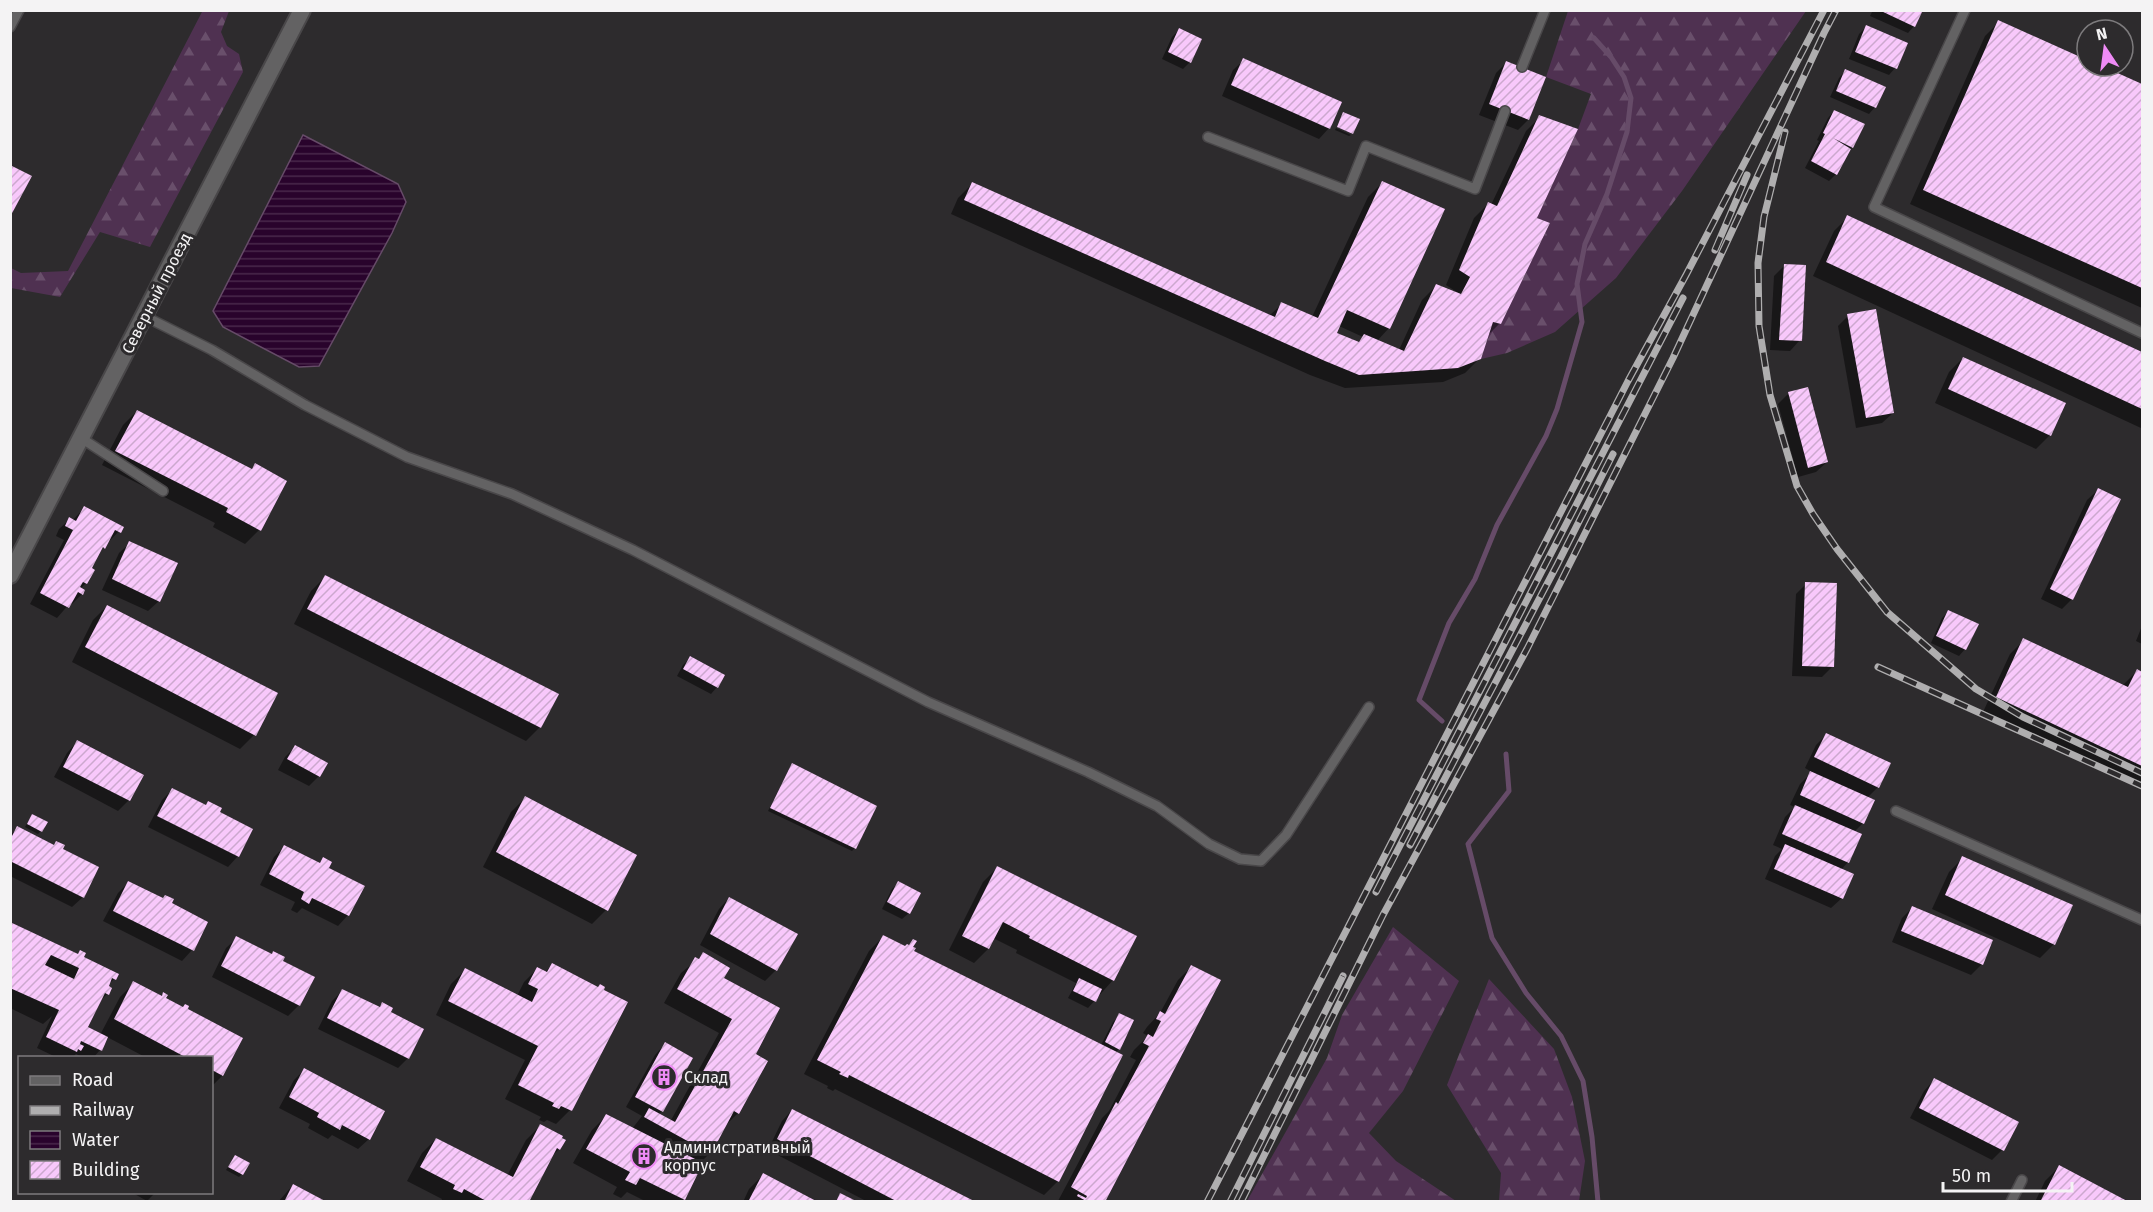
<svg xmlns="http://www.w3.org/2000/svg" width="2153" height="1212" font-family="'Fira Sans',sans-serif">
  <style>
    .forest { fill: url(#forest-firs) }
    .water { fill: url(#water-rules); stroke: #664b68; stroke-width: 1.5 }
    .shadow { fill: #0007; fill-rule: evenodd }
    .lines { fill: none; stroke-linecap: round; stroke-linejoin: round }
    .stream { stroke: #664b68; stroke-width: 5 }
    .building { fill: url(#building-hatch); fill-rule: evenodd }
    .service-casing { stroke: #494749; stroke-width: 12 }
    .tertiary-casing { stroke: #494749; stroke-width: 20 }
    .service { stroke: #636263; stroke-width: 9 }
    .tertiary { stroke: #636263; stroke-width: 16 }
    .rail-casing { stroke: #afaeaf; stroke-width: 7 }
    .rail { stroke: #2d2b2d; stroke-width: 4.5; stroke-dasharray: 14; stroke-linecap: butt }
    .labels { text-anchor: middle; stroke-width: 6; stroke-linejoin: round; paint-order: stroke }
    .street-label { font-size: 16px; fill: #f4f3f4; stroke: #2d2b2d }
    .poi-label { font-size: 16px; fill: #f4f3f4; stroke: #2d2b2d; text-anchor: start }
  </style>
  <defs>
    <pattern id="forest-firs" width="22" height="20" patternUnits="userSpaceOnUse" patternTransform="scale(1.5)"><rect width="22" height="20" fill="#4f3151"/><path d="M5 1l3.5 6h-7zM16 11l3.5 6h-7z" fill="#694f6b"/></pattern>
    <pattern id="water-rules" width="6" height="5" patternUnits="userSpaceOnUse" patternTransform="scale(1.5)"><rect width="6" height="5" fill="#29032c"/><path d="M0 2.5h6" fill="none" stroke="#49284b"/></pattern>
    <pattern id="building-hatch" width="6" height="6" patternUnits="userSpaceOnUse" patternTransform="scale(1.5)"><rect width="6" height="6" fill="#f8c8fb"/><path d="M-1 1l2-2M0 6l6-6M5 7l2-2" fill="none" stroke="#cca8ce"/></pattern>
  </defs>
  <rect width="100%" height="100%" fill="#2d2b2d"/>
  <g class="forest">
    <path d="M203,10l26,1 -8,21 6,14 12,8 4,18 -93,175 -50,-15 -40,65 -49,-9v-20l10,5 47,-2z"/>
    <path d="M1568,11h238l-124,180 -66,87 -61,54 -48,21 -26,6 12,-37 8,2 49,-101 -13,-5 41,-89 13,-35 -45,-17z"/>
    <path d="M1393,927l66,54 -56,110 -34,42 27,28 60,40h-209l80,-143 15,-43z"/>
    <path d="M1489,979l65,70 18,48 13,64 -6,40h-80l2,-28 -54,-88z"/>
  </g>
  <path class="water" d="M303,135l95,49 8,18 -14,31 -73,133 -20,1 -76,-40 -10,-16z"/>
  <g class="shadow">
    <path d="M1873,10h49l-8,16 -6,7 -38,-17z"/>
    <path d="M1999,22l88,39v5h11l44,20v222l-232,-104 75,-168z"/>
    <path d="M1866,27l40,17 -11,24 -6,7 -40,-16 10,-25z"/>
    <path d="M1179,30l11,32 -7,7 -21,-10 10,-22z"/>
    <path d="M1244,60l85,68 -10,11 -97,-43 11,-26z"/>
    <path d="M1506,63l22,57 -10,10 -39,-15 17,-42z"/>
    <path d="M1845,71l30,36 -6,7 -39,-17 9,-19z"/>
    <path d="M1834,111l18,36 -16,27 -7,7 -24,-13 14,-27 -2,-1 11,-22z"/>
    <path d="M1540,117l-5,102 -35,104 -13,13 -7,22 -15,15 -22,9 -98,6 -35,-13 -359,-161 7,-16 14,-14 297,132 13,-12 30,13 56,-120 14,-14 7,145 -12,13 22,9 23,-50 14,-14 24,8 -14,-9 28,-67 14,-14 3,1 35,-74zM1339,326l24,11 -6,6 -22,-9z"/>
    <path d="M1336,128l15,7 -2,1 -14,-6z"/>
    <path d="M1848,217l294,137v72l-1,2 -328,-152 21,-45z"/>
    <path d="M1784,266l16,74 -10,11 -20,-1 4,-74z"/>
    <path d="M1848,316l45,97 -11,10 -26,5 -18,-102z"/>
    <path d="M1963,358l87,77 -14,14 -101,-46 14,-31z"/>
    <path d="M1788,394l39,68 -11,10 -18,5 -20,-73z"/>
    <path d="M137,411l113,59 5,-5 4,65 -14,14 -32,-17 2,-4 -113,-58 21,-40z"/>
    <path d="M2098,490l-26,109 -10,10 -21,-10 46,-99z"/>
    <path d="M84,508l38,20 -26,27 -10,28 -6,6 2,5 -10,10 -2,-1 -13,15 -27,-14 34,-64 -8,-4 3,-7 11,-10 2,2z"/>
    <path d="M130,543l29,58 -11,10 -46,-21 17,-37z"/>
    <path d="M325,577l215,150 -14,14 -232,-117 17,-33z"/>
    <path d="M1806,584l26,83 -10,10 -30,-1 4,-82z"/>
    <path d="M107,606l169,88 -22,41 -14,14 -168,-87 21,-42z"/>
    <path d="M1949,611l16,38 -6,7 -28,-13 11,-25z"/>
    <path d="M2142,626v18l-6,-3z"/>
    <path d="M2024,640l98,46 15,-15 5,3v112l-159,-74 27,-58z"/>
    <path d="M690,658l27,29 -6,7 -34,-18 6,-11z"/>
    <path d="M1826,735l52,52 -11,11 -4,25 -9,9 -6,30 -7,8 1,28 -11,10 -66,-29 10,-23 7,-7 -9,-4 12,-28 10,-10 -5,-2 10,-21 12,-12 -7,-4 11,-23z"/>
    <path d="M77,742l52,58 -11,11 -64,-34 13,-24z"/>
    <path d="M295,747l24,29 -10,10 -31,-16 7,-13z"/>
    <path d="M792,765l63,83 -3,3 -84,-40z"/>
    <path d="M172,790l46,23 20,43 -10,11 -80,-40 14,-27z"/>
    <path d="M525,798l81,112 -14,14 -109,-57 28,-55z"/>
    <path d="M32,816l9,15 -3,3 -13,-7z"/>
    <path d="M18,828l43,22 22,47 -11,10 -62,-31v-41z"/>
    <path d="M284,847l35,17 5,-5 24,56 -10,11 -36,-18 -5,5 -6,-3 4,-8 -35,-17 14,-28z"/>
    <path d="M1963,858l91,86 -14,14 -108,-49 17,-37z"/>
    <path d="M997,868l138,69 -22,43 -25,28 -20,-10 8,-15 -60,-30 1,-3 -24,-12 -5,11 -14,14 -25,-13 34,-68z"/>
    <path d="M899,882l10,31 -7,6 -20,-10 10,-20z"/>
    <path d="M128,883l42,21 22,46 -10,11 -79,-40 15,-28z"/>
    <path d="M729,898l47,72 -11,11 -65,-36 19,-36z"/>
    <path d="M1912,908l70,56 -11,11 -79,-33 10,-24z"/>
    <path d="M10,923l72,35 32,21 -8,8 1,7 -9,9 -12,25 14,7 20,-38 14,-14 27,14 2,-3 1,5 77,40 -19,37 -10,10v-28h-65l-40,-21 -7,13 -7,8h-9l-8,-4 -4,4h-14l-21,-10 15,-32 -9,8 -33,-16z"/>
    <path d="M883,937l22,11 8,-7 -1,10 189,94 12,-23 7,-7 -1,34 -3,3 -58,129 -14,14 -209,-106 -2,2 -6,-3 1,-2 -24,-12 65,-123z"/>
    <path d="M237,938l34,17 3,-3 7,10 32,16 -14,27 -11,11 -76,-39 14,-29z"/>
    <path d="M704,954l18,24 32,77 -16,58 -14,14 -14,26 -10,10 -18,39h-35l-20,-10 -6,6 -8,-4 4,-7 -44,-24 19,-33 14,-14 26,13 10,-13 -16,-9 29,-52 10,-11 -3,67 -4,4 12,7 49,-89 -55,-30 17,-30z"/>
    <path d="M552,965l73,37 -55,108 -14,14 -9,-4 -3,2 -5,-2 2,-3 -36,-18 20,-39 -89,-45 15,-31 14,-14 52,26 7,-14 14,-14 7,4z"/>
    <path d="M1192,966l-89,236 -45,-1 44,-83 7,-7 27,-51 -6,-3 4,-7 14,-14 -5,-3 4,-6 13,-14 18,-33z"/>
    <path d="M342,991l36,17 4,-4 7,9 19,45 -10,10 -80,-39 14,-28z"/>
    <path d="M304,1070l65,69 -11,10 -26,-14 -4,4 -20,-11 2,-4 -31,-16 15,-28z"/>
    <path d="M1934,1080l68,70 -10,10 -82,-42 14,-27z"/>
    <path d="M792,1110l180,92h-104l-100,-52 14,-29z"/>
    <path d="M540,1126l19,23 -9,9 -23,44h-86l1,-3 -35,-18 15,-28 14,-14 71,37 19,-36z"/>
    <path d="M235,1157l7,17 -3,3 -13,-7z"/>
    <path d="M2059,1167l66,35h-90l10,-21z"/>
    <path d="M763,1175l51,27h-71l6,-13z"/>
    <path d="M293,1185l31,17h-46z"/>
    <path d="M131,1192h25l-9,9z"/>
  </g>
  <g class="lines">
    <g class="stream">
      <path d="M1442,721l-23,-21 30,-77 26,-44 22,-54 49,-89 11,-27 25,-87 -5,-38 8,-40 22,-50 20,-62 4,-34 -7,-21 -13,-20 -17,-19"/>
      <path d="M1506,754l3,37 -41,53 24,94 34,55 35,43 22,45 9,56 6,65"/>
    </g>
  </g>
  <g class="building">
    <path d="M1879,10h44l-8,17z"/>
    <path d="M1998,20l89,40v6h15l40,18v204l-219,-98z"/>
    <path d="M1866,25l42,18 -11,26 -42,-17z"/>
    <path d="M1179,28l23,11 -11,24 -23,-11z"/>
    <path d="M1243,58l99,44 -12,27 -99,-44z"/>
    <path d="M1506,61l40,16 -17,43 -40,-16z"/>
    <path d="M1845,69l41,18 -10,21 -40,-17z"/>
    <path d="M1834,110l31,14 -12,24 -20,-10 18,11 -14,26 -26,-14 14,-27 -2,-1z"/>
    <path d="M1343,112l17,7 -7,15 -16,-7z"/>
    <path d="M1539,115l39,14 -41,89 13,5 -49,101 -8,-2 -12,37 -23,9 -99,7 -34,-14 -361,-161 8,-18 303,135 6,-15 37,16 64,-137 63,28 -55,120 -43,-19 -10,23 22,9 5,-8 40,17 32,-67 25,10 9,-17 -11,-7 29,-68 9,4z"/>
    <path d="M10,165l22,11 -22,41z"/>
    <path d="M1847,215l295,137v57l-316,-147z"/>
    <path d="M1784,264l22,1 -4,76 -23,-1z"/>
    <path d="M1876,309l18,104 -28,5 -19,-104z"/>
    <path d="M1963,357l103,46 -15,33 -103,-47z"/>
    <path d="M1808,387l20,75 -20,6 -20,-76z"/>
    <path d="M137,410l115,59 3,-6 32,18 -26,50 -35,-19 2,-4 -113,-57z"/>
    <path d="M2098,488l23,11 -48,101 -23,-11z"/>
    <path d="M84,506l40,21 -3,6 -6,-3 -10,19 -2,-2 -11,21 3,2 -8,14 -4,-2 -3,5 5,3 -2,5 -5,-3 -9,16 -29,-15 33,-63 -8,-4 4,-9 7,4z"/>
    <path d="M129,541l49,22 -18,39 -48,-23z"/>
    <path d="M325,575l234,119 -18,34 -234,-119z"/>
    <path d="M1805,582l32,1 -3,84 -32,-1z"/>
    <path d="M107,605l171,88 -22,43 -171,-89z"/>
    <path d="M1948,610l31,14 -13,26 -30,-14z"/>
    <path d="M2023,638l105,49 9,-18 5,3v94l-146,-69z"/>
    <path d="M690,656l35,19 -7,13 -35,-19z"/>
    <path d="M1826,733l65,30 -12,25 -65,-31z"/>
    <path d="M77,740l67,35 -14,26 -67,-34z"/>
    <path d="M295,745l33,18 -8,14 -33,-18z"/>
    <path d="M792,763l85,43 -21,43 -86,-41z"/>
    <path d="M1810,771l65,29 -11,24 -64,-29z"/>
    <path d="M172,788l34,17 2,-4 14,7 -2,4 33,17 -14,28 -82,-41z"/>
    <path d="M525,796l112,59 -29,56 -112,-59z"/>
    <path d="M1795,805l67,29 -13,29 -67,-29z"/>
    <path d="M32,814l16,8 -6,10 -15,-8z"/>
    <path d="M17,826l37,19 2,-4 9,4 -2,4 36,18 -15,31 -74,-37v-21z"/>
    <path d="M1785,844l69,30 -11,25 -69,-30z"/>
    <path d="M284,845l36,18 3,-6 9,5 -3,6 36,18 -16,30 -37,-18 -3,6 -8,-5 3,-7 -35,-18z"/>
    <path d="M1962,856l111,49 -18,40 -110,-50z"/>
    <path d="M997,866l140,70 -23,45 -85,-43 1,-2 -27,-14 -14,27 -27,-13z"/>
    <path d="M128,881l35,17 2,-3 9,4 -2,4 36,19 -14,29 -81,-40z"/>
    <path d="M898,881l23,12 -11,21 -23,-12z"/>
    <path d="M729,897l69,37 -21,37 -67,-37z"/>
    <path d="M1912,906l81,34 -10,25 -82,-34z"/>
    <path d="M10,922l68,32 2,-4 6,3 -2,4 35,17 -3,6 -4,-2 -3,8 3,2 -3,7 -4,-2 -17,34 20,10 -6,14 -21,-10 -1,3 4,2 -3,5 -3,-2 -1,3 -31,-15 13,-27 -49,-22zM51,955l28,13 -5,11 -29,-14z"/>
    <path d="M883,935l22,11 2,-2 2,1 4,-6 4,2 -4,6 3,1 -2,3 209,104 -64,127 -210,-107 -1,3 -9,-4 2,-2 -24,-12z"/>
    <path d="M236,936l36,18 1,-3 12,6 -2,4 32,16 -15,29 -79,-40z"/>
    <path d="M703,952l27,16 -6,10 56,30 -24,46 12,7 -29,53 -5,-3 -23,43 -67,-37 5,-9 26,14 57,-103 -55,-30 18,-32 4,2z"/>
    <path d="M552,963l46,24 2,-3 5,3 -1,3 24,12 -56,109 -11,-5 -2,3 -7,-3 2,-3 -36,-18 20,-39 -90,-45 17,-33 67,34 6,-13 -10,-5 9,-17 10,5z"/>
    <path d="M1191,965l30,15 -116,222h-17l-11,-6 1,-2 8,4 1,-2 -16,-9 45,-85 2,2 31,-58 -6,-3 5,-9 5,3 8,-16 -5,-2 4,-8 5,3z"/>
    <path d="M1079,978l23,11 -6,13 -23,-11z"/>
    <path d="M133,981l29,15 1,-4 5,3 -2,3 17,9 2,-3 4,2 -1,3 55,29 -20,38 -11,-6v-12h-25l-73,-39z"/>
    <path d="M342,989l38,18 2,-5 11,6 -2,4 33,17 -15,30 -82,-41z"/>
    <path d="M1119,1013l15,7 -14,30 -15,-8z"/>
    <path d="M665,1042l28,16 -30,54 -28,-15z"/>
    <path d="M304,1068l81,43 -15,29 -28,-15 -2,5 -23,-13 2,-4 -30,-16z"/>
    <path d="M1934,1078l85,44 -15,29 -85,-43z"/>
    <path d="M792,1109l184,93h-78l-121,-63z"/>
    <path d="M606,1114l97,49 -18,37 -45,-22 -4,7 -11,-5 5,-8 -44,-23z"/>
    <path d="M540,1124l23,12 -1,2 4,2 -6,10 -3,-2 -28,54h-41l-24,-13 -2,4 -9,-4 2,-4 -35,-18 16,-29 77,39z"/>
    <path d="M235,1155l15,8 -7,12 -15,-8z"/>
    <path d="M2059,1165l70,37h-89z"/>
    <path d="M763,1173l55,29h-70z"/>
    <path d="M293,1184l34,18h-43z"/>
    <path d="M840,1193l18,9h-22z"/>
  </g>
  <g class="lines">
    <g class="service-casing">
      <g id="service">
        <path d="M1965,10l-91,197 268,126"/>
        <path d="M10,27l9,-17"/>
        <path d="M1522,67l23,-57"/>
        <path d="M1208,137l140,54 18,-45 109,43 30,-78"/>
        <path d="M144,316l68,34 93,55 102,52 105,37 121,56 295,152 160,70 69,34 52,38 31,15 21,2 25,-26 83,-128"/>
        <path d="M81,438l82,53"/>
        <path d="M1896,811l246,109"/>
        <path d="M2011,1202l11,-22"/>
      </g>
    </g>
    <g class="tertiary-casing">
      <path id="tertiary" d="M10,575l292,-565"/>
    </g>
    <use href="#service" class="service"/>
    <use href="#tertiary" class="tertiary"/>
    <g class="rail-casing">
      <g id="rail">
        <path d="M1785,132l-21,85 -6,46 1,63 11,69 27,91 16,28 24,35 50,63 89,77 47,28 119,56"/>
        <path d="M1715,250l32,-75"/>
        <path d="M1878,667l264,119"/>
        <path d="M1410,845l147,-280 56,-111"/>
        <path d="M1376,892l307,-594"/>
        <path d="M1207,1202l421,-821 58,-106 138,-265"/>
        <path d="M1230,1202l113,-226"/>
        <path d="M1241,1202l142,-287 144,-266 146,-291 151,-325 12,-23"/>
      </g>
    </g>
    <use href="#rail" class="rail"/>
  </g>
  <defs>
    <g id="building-ring" transform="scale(1.35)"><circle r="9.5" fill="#2d2b2d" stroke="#ef8bf6" stroke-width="1.5"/><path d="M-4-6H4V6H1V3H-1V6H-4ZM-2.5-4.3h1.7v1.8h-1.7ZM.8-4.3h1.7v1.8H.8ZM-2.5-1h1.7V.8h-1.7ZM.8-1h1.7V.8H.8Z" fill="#ef8bf6"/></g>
  </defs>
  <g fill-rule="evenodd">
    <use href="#building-ring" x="664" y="1077"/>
    <use href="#building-ring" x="644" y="1156"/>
  </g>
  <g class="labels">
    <g class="street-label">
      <text transform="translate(156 293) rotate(-63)" y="6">Северный проезд</text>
    </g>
    <g class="poi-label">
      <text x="684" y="1083">Склад</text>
      <text x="664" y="1153">Административный<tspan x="664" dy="18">корпус</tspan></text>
    </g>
  </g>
  <rect width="2153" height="1212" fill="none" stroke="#f4f3f4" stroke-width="24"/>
  <rect x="18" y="1056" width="195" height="138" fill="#2d2b2d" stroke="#7d7b7d" stroke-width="1.5"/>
  <rect x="30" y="1076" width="30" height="9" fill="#636263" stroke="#7d7b7d" stroke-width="1.5"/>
  <text x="72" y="1086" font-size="18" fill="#f4f3f4">Road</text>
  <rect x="30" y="1106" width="30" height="9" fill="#afaeaf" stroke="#7d7b7d" stroke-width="1.5"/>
  <text x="72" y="1116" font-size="18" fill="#f4f3f4">Railway</text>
  <rect x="30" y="1131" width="30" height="18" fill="url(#water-rules)" stroke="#7d7b7d" stroke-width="1.5"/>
  <text x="72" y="1146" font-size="18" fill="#f4f3f4">Water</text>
  <rect x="30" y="1161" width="30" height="18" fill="url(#building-hatch)" stroke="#7d7b7d" stroke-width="1.5"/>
  <text x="72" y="1176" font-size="18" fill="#f4f3f4">Building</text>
  <g transform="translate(2105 48) rotate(347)"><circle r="28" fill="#2d2b2d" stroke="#7d7b7d" stroke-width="1.5"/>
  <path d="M0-4.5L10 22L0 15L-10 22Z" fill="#ef8bf6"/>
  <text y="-9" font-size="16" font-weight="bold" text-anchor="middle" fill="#f4f3f4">N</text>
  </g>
  <path d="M1943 1182v9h129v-9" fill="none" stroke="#f4f3f4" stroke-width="3"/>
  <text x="1952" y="1182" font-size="18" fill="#f4f3f4" stroke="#2d2b2d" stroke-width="4.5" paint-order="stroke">50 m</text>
</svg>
